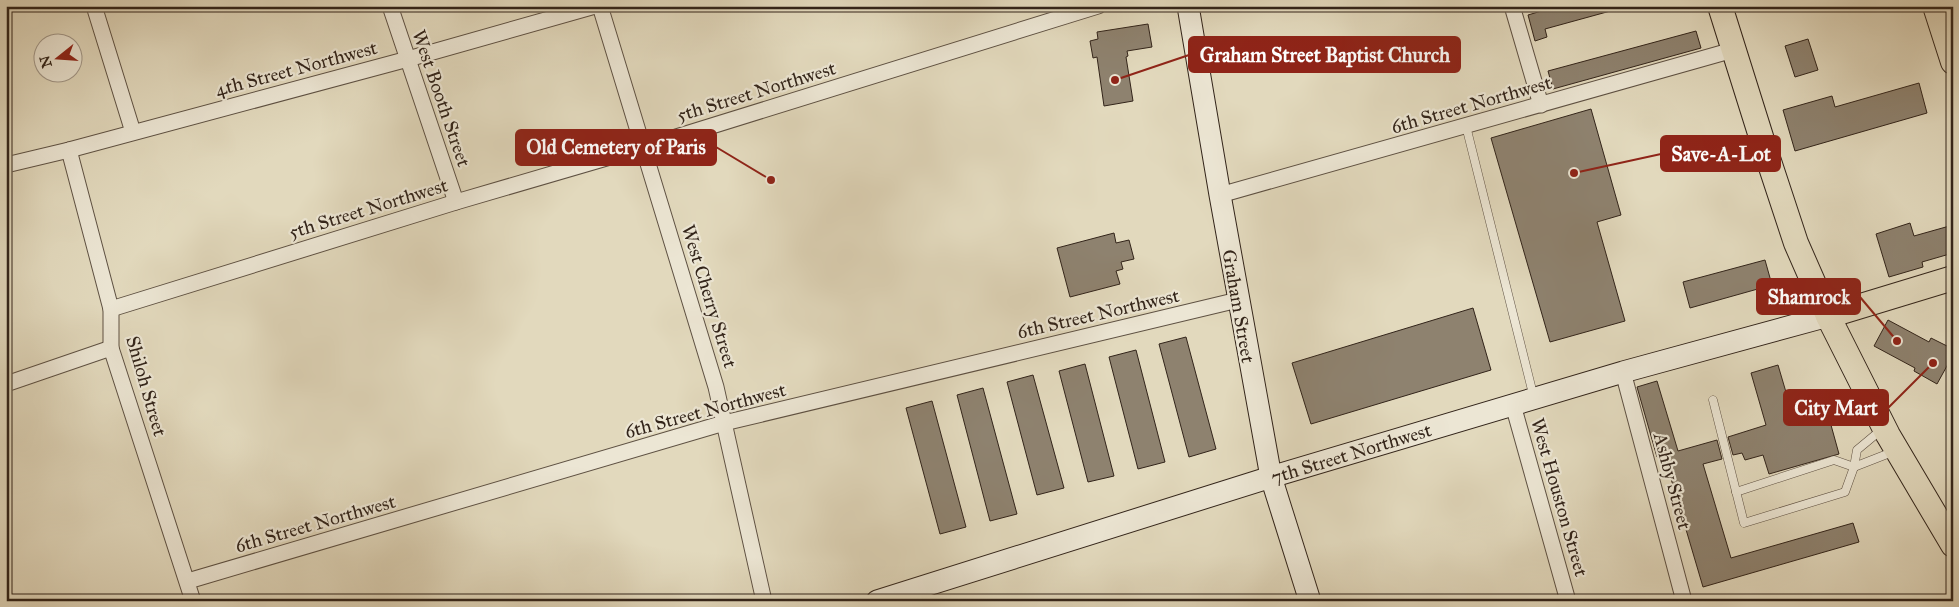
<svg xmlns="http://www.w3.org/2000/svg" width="1959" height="607" font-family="'IM FELL Great Primer',serif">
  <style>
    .building { fill: #8e826f; stroke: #32241a }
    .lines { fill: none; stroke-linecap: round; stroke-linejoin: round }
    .lane-casing { stroke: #5e5143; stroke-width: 9 }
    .street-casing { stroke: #5e5143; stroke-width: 17 }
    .secondary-casing { stroke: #32241a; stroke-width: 23 }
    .primary-casing { stroke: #32241a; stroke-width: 26 }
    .lane { stroke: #ece6d4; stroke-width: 8 }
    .street { stroke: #ece6d4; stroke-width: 15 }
    .secondary { stroke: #ece6d4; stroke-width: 21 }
    .primary { stroke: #e2d9bd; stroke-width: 24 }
    .labels { text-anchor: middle; stroke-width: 4.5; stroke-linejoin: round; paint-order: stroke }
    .street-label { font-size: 19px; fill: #32241a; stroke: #ece6d4 }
    .leader { fill: none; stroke: #8f2418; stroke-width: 2 }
    .callout-dot { fill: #8f2418; stroke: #ece6d4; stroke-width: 2 }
    .callout { fill: #8f2418; stroke: #8f2418; stroke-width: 2 }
    .callout-label { font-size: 20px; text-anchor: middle; font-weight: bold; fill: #fff }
  </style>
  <rect width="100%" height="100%" fill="#e2d9bd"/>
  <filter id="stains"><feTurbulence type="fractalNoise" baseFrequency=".004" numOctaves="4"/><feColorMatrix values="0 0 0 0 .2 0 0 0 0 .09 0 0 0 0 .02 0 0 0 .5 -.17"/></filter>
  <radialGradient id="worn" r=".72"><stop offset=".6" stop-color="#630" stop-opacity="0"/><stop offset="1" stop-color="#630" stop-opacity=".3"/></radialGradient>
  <g class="building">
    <path d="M1558,6h55l1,4 -69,19 2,8 -12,4 -7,-26z"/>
    <path d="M1148,24l4,23 -25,4 1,5 -2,1 7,44 -29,5 -7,-49 -4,1 -3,-17 8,-2 -1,-7z"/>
    <path d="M1696,31l5,17 -148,41 -5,-18z"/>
    <path d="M1808,39l10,31 -23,7 -10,-31z"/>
    <path d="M1919,83l8,30 -132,38 -12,-41 49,-14 3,11z"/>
    <path d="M1591,109l30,106 -24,7 28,99 -75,21 -59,-204z"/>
    <path d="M1910,223l4,13 39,-11v28l-31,9 1,5 -34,10 -13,-43z"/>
    <path d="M1114,233l2,10 13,-3 5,19 -13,3 2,7 -7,2 4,13 -50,13 -13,-49z"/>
    <path d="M1765,260l7,25 -82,23 -7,-26z"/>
    <path d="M1473,308l18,62 -180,54 -19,-61z"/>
    <path d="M1888,320l41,22 2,-4 22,11v6l-16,29 -23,-13 1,-3 -41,-22z"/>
    <path d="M1186,337l30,112 -27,8 -30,-113z"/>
    <path d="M1136,350l29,112 -27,7 -29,-112z"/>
    <path d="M1085,364l29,112 -26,6 -29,-111z"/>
    <path d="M1778,365l15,51 33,-9 13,47 -70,20 -6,-19 -18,5 -3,-7 -9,2 -5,-18 38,-12 -15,-52z"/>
    <path d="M1033,375l31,113 -27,7 -30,-113z"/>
    <path d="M1657,381l21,70 39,-11 5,19 -19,5 28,94 122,-35 6,19 -156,45 -39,-132 -7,2 -20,-70z"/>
    <path d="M983,388l34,126 -27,7 -33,-126z"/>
    <path d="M932,401l34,126 -26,7 -34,-126z"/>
  </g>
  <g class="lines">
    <g class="lane-casing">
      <g id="lane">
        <path d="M1466,126l68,272"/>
        <path d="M1713,400l31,123 101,-31 9,-25 3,-17 24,-20"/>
        <path d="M1736,492l98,-32 20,7 41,-16"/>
      </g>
    </g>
    <g class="street-casing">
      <g id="street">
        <path d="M94,6l39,126"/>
        <path d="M390,6l66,196"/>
        <path d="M600,6l116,381 48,214"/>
        <path d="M1512,6l29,99"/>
        <path d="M69,150l42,159v39l82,253"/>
        <path d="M6,165l63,-15 339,-91 187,-53"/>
        <path d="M1220,195l513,-145"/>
        <path d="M111,309l345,-107 188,-55 454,-141"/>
        <path d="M1623,372l61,229"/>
        <path d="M6,384l105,-36"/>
        <path d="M1513,405l55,196"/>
        <path d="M188,581l536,-158 514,-123"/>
      </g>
    </g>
    <g class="secondary-casing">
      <g id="secondary">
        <path d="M1188,6l32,189 51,282 39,124"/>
        <path d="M877,601l394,-124 352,-105 205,-56"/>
      </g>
    </g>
    <g class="primary-casing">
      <g id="primary">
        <path d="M1720,6l43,137 33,100 32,73 60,119 65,110"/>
        <path d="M1935,6l18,56"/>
        <path d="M1828,316l125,-38"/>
      </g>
    </g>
    <use href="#lane" class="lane"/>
    <use href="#street" class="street"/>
    <use href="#secondary" class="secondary"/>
    <use href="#primary" class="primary"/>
  </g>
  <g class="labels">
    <g class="street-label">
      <text transform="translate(296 68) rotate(-15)" y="7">4th Street Northwest</text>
      <text transform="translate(756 91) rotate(-17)" y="7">5th Street Northwest</text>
      <text transform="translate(442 98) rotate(71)" y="7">West Booth Street</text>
      <text transform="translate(1471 104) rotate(-16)" y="7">6th Street Northwest</text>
      <text transform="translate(368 208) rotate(-17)" y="7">5th Street Northwest</text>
      <text transform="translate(710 296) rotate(73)" y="7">West Cherry Street</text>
      <text transform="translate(1239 306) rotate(80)" y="7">Graham Street</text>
      <text transform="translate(1098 313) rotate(-13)" y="7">6th Street Northwest</text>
      <text transform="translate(147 386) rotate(74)" y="7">Shiloh Street</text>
      <text transform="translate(705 410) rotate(-15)" y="7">6th Street Northwest</text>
      <text transform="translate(1351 453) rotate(-17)" y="7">7th Street Northwest</text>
      <text transform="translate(1673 481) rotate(75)" y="7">Ashby Street</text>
      <text transform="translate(1560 497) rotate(74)" y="7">West Houston Street</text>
      <text transform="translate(315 523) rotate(-16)" y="7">6th Street Northwest</text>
    </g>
  </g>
  <path class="leader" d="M1115 80L1189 55M771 180L716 147M1574 173L1661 154M1897 341L1860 297M1933 363L1888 408"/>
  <g class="callout-dot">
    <circle cx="1115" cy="80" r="5"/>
    <circle cx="771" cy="180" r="5"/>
    <circle cx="1574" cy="173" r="5"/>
    <circle cx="1897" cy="341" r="5"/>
    <circle cx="1933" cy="363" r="5"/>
  </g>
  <g class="callout">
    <rect x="1189" y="37" width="271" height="35" rx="5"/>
    <rect x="516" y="130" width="200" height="35" rx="5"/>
    <rect x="1661" y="136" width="119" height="35" rx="5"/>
    <rect x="1757" y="279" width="103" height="35" rx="5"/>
    <rect x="1784" y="390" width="104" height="35" rx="5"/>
  </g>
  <g class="callout-label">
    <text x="1325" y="62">Graham Street Baptist Church</text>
    <text x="616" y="154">Old Cemetery of Paris</text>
    <text x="1721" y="161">Save-A-Lot</text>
    <text x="1809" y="304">Shamrock</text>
    <text x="1836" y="415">City Mart</text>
  </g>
  <rect width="1959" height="607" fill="none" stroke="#e2d9bd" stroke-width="25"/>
  <rect x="8" y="8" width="1944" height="592" fill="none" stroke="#32241a" stroke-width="2.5"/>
  <rect x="12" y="12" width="1934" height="582" fill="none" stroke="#32241a"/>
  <g transform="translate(58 58) rotate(253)"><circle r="24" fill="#ece6d4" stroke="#a2988a"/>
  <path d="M0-4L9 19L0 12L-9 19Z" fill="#8f2418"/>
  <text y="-8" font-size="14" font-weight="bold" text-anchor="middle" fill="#32241a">N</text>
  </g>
  <rect width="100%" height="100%" filter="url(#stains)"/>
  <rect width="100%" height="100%" fill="url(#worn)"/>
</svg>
